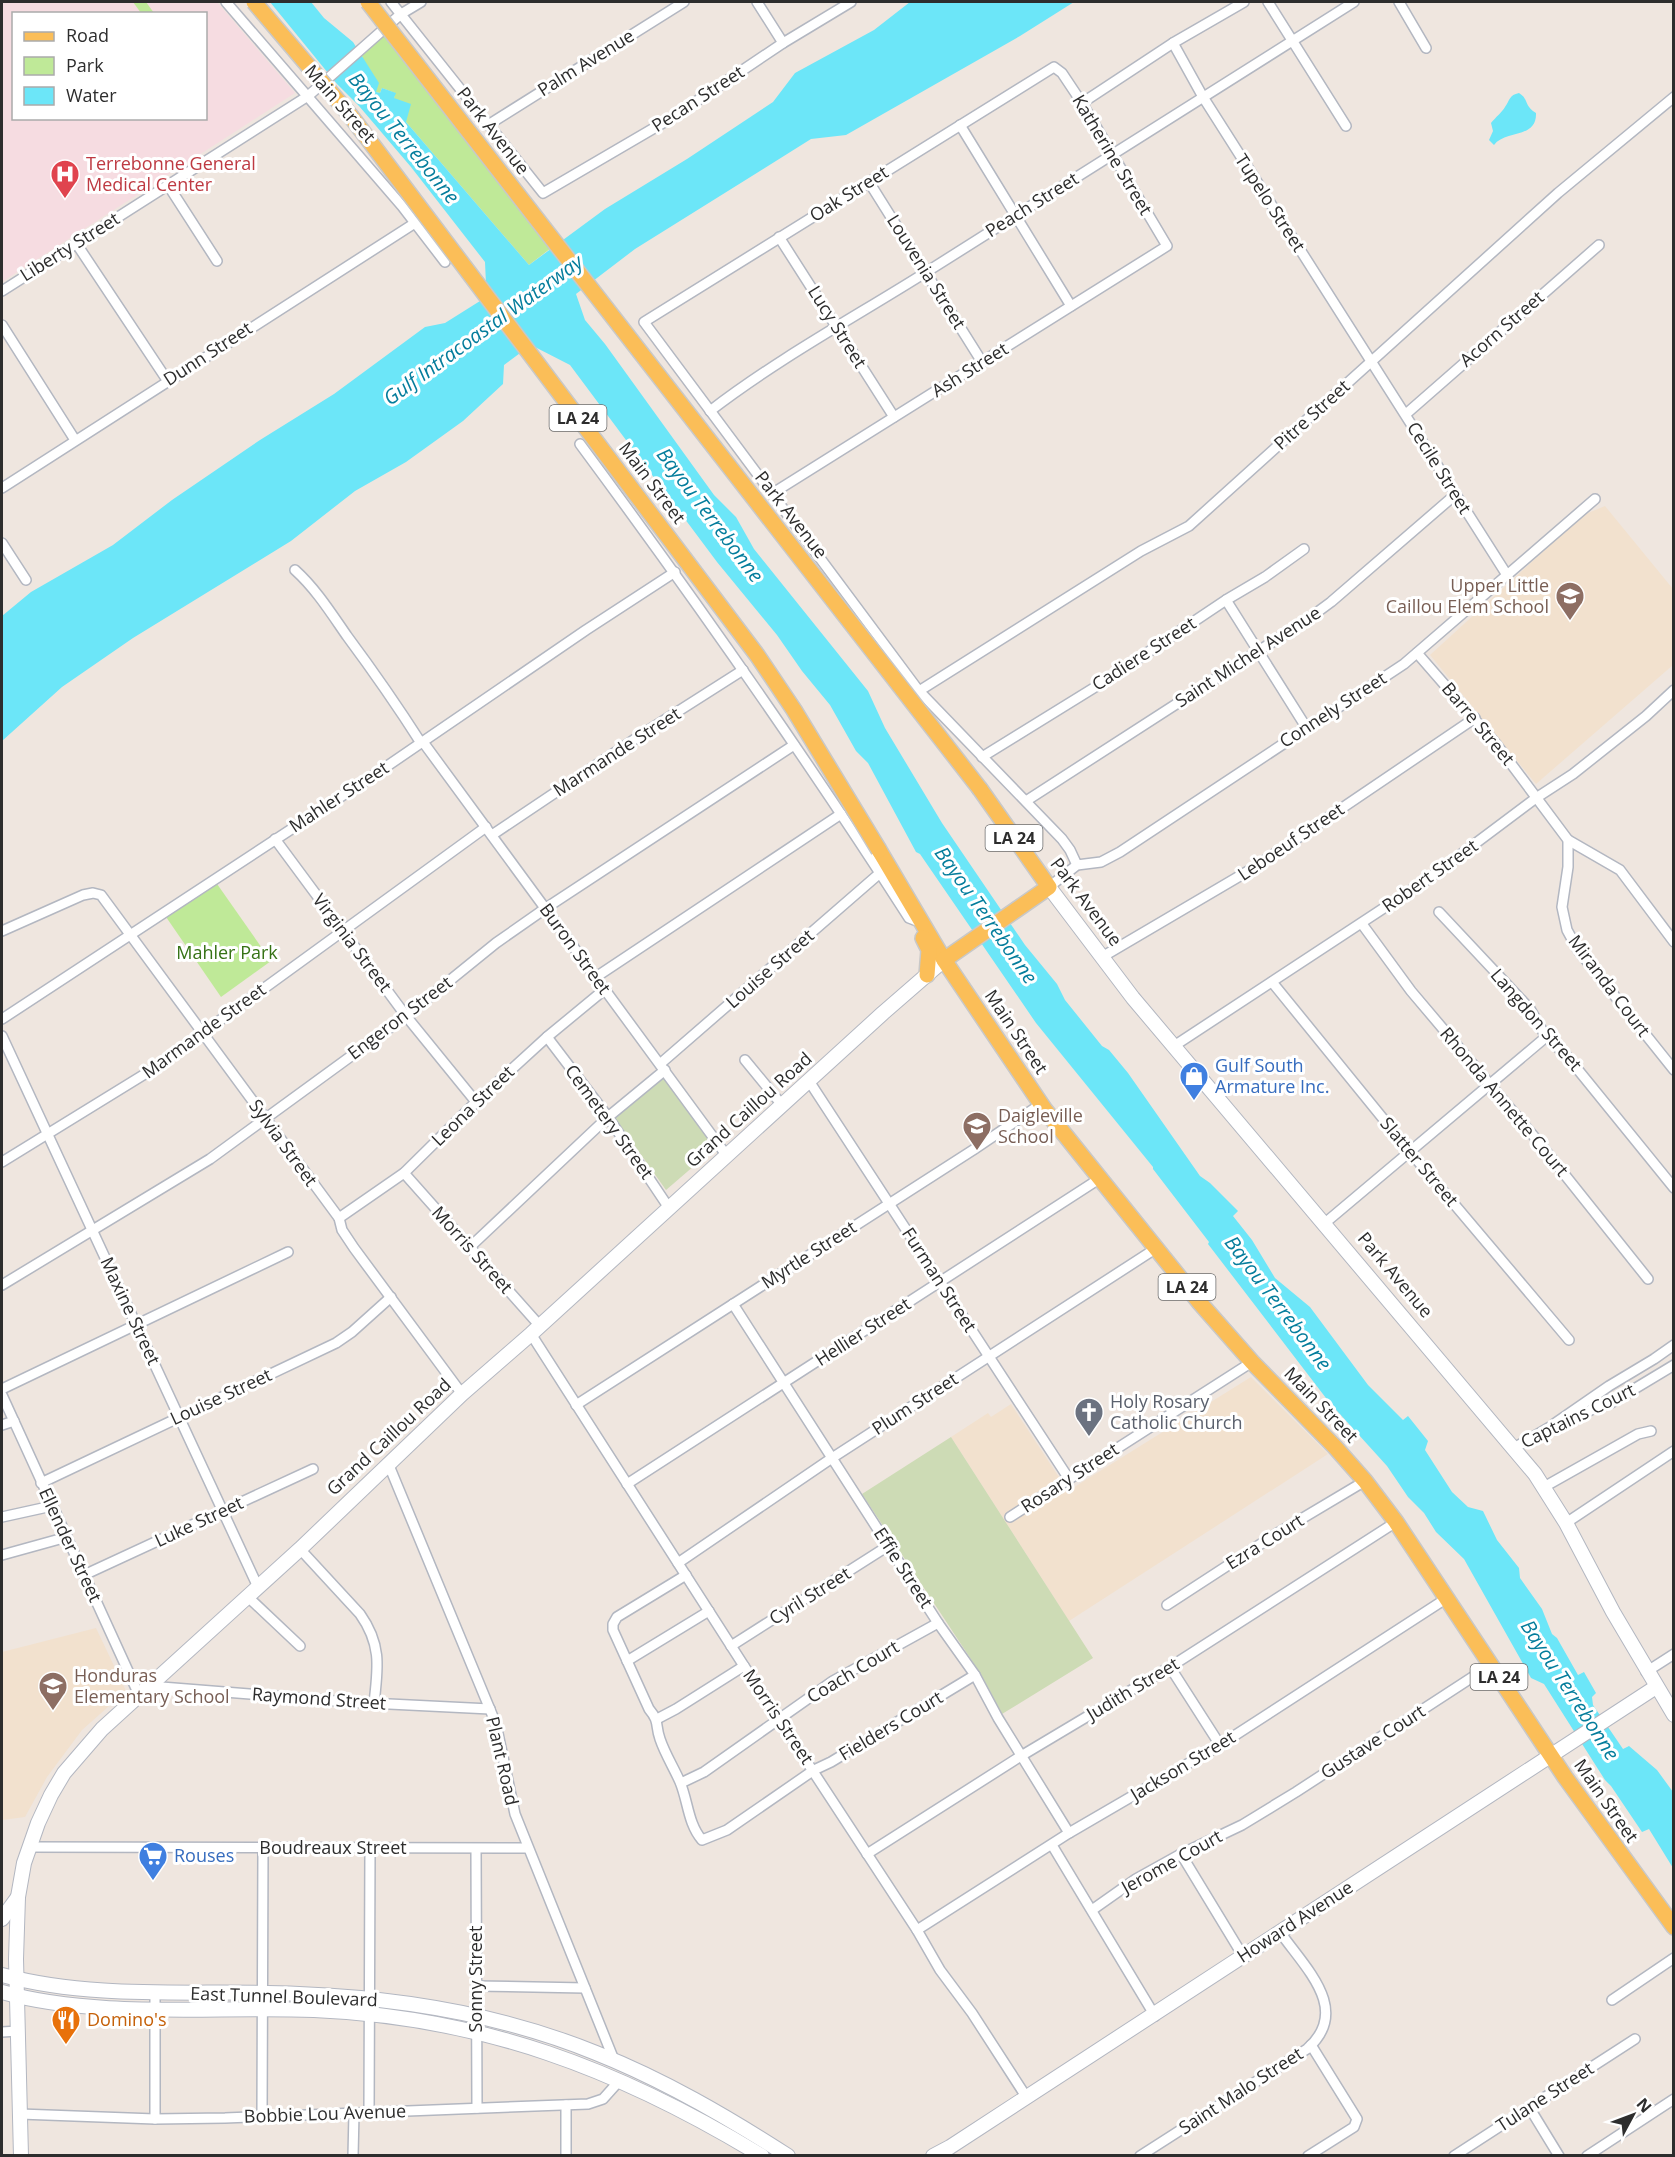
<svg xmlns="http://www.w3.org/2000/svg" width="1675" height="2157" font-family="'Open Sans',sans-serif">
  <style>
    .education { fill: #f2e1ce }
    .medical { fill: #f6dce1; fill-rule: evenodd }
    .green { fill: #bfe998 }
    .cemetery { fill: #cddbb5 }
    .water { fill: #6ce6f8 }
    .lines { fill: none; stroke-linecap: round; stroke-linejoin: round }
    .minor-casing { stroke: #b3b7c1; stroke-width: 12 }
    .secondary-casing { stroke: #b3b7c1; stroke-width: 16 }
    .primary-casing { stroke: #c8c8c8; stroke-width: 18 }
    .minor { stroke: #fff; stroke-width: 9 }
    .secondary { stroke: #fff; stroke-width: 14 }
    .primary { stroke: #fbbe58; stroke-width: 15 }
    .primary-bridge-casing { stroke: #c8c8c8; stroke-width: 18; stroke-linecap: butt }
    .primary-bridge { stroke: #fbbe58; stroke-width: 15 }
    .labels { text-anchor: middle; stroke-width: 6; stroke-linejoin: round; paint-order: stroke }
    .shield { fill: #fff; stroke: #6c6c6c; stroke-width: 1.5 }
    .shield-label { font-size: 16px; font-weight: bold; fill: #2d2d2d }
    .street-label { font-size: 18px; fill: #2d2d2d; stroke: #fff }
    .health-label { font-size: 18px; fill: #be3a42; stroke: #fff; text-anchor: start }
    .education-label { font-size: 18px; fill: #785e54; stroke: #fff; text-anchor: start }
    .park-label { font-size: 18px; fill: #367215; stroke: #fff }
    .shop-label { font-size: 18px; fill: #366cbe; stroke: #fff; text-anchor: start }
    .worship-label { font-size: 18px; fill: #5b616d; stroke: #fff; text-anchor: start }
    .food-label { font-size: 18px; fill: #c56008; stroke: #fff; text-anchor: start }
    .water-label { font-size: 20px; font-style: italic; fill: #047d9c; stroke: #fff }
  </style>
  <rect width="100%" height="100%" fill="#efe6df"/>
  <g class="education">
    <path d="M1605,506l68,83v76l-137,119 -106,-129 153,-140z"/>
    <path d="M1251,1377l77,77 -259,167 -118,-184 37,-24 3,4 20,-13 57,87z"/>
    <path d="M96,1628l30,63 -44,39 -35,47 -22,40 -23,3v-168z"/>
  </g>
  <path class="medical" d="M2,2h215l78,91 -293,189zM14,14h192v104h-192z"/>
  <g class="green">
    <path d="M133,2h13l8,11h-13z"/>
    <path d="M389,25l166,220 -26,20 -123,-143 -12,-24 1,-5 -13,-5 -2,5 -4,-1 -16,-41z"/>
    <path d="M215,881l56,80 -50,36 -57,-83z"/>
  </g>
  <g class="cemetery">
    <path d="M664,1075l52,72 -50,43 -51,-72z"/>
    <path d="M951,1437l142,221 -91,56 -20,-38 -120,-182z"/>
  </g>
  <g class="water">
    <path d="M270,2h41l13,16 29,24 26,41 -3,9 4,1 2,-5 14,5 -2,5 17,6 -5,18 123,143 76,-56 82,-50 86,-57 22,-29 79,-43 36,-28h164l-54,34 -174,99 -35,4 -176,110 -59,45 9,26 20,24 109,151 22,22 18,32 114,142 17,37 57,95 83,122 32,39 8,16 37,46 7,4 19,23 72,103 10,7 28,28 -5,5 19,24 23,38 35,29 58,78 35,35 5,-4 20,25 -3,9 27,42 16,15 15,4 14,29 22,28 1,10 22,31 10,25 5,4 21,37 6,-3 12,21 -4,4 1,8 30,44 6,-3 28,24 16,22v76l-24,-39 -7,3 -31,-46 -6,-6 -61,-96 -13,-6 -67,-119 -28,-27 -12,-19 -16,-16 -21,-31 -58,-64 -121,-158 1,-2 -56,-73v-2l-117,-144 -116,-169 -4,-2 -48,-89 -12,-12 -26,-46 -28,-34 -25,-36 -60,-73 -147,-197 -39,-20 -27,20 -1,19 -40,37 -57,41 -51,29 -64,50 -158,97 -71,49 -60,54v-125l29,-24 82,-47 59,-45 88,-60 74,-46 91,-67 20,-4 35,-22 6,-17 -1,-22 -74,-95 -52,-61 -22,-22z"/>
    <path d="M1519,93c10,6 5,13 17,20 1,26 -31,17 -42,32l-5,-5 4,-9 -2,-8c5,-6 11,-11 14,-16 5,-7 4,-12 14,-14z"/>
  </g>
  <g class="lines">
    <g class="minor-casing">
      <g id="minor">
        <path d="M226,2l176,204 43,56"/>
        <path d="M391,2l152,191 130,-76 110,-74 68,-41"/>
        <path d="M757,2l26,41"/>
        <path d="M1268,2l78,124"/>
        <path d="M1399,2l27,46"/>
        <path d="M1173,43l30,54 304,478"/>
        <path d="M1082,103l91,-60 71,-41"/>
        <path d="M488,125l196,-123"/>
        <path d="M960,125l111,181"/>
        <path d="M869,182l113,180"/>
        <path d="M168,185l49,76"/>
        <path d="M779,237l115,180"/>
        <path d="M76,243l91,137"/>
        <path d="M2,291l306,-195 93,-82 20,-12"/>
        <path d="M2,325l73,115"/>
        <path d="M710,411c69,-53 145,-94 218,-140 143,-89 284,-180 426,-269"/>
        <path d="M1406,414l193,-169"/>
        <path d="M580,444c114,154 225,312 329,474l13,5"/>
        <path d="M2,488l413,-265"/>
        <path d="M773,493l394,-247 -85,-143 -20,-30 -8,-6 -410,255 275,369 143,148 8,11 7,15"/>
        <path d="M2,543l24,37"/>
        <path d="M295,570c21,19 36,43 52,66 26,35 51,71 74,107"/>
        <path d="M1226,600l80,127"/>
        <path d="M1417,653l80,92 71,95v27l-6,40 5,23 11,20 96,120"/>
        <path d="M919,691l222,-140 48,-25 369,-333 116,-96"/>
        <path d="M423,742l304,414"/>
        <path d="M982,757l123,-76 121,-81 39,-23 39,-28"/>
        <path d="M1026,801l282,-182 23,-17 125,-108"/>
        <path d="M492,835l152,-102 99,-63"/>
        <path d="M275,839l131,177 70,86"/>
        <path d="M1568,840l52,30 54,72"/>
        <path d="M1049,887l28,-22 24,-3 19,-10 284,-188 191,-165"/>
        <path d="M1439,912l91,97 16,28 20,18 108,133"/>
        <path d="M1362,924l49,67 126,149 111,139"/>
        <path d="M2,931l81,-36 10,-2 8,2 238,323 3,12 12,18 108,146"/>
        <path d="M1102,957l153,-90 220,-149"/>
        <path d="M596,977l245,-163"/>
        <path d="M1272,982l139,171 158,187"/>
        <path d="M2,1019l375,-246 209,-143 89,-58"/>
        <path d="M2,1036l256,551"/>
        <path d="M547,1037l61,80 61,91"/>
        <path d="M1174,1046l254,-167 108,-81 37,-24 73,-58 28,-26"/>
        <path d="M745,1060l37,45"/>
        <path d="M660,1064l220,-191"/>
        <path d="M809,1081l260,398"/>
        <path d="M2,1162l151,-93 333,-242"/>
        <path d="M404,1173l136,153"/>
        <path d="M339,1218l65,-45 72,-71 71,-65 57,-47"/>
        <path d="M1325,1223l221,-186"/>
        <path d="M470,1247l138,-130 57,-47"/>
        <path d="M2,1285l208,-126 196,-143 90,-73 50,-35 248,-163"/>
        <path d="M733,1304l205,319 37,52 23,43 71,115"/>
        <path d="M531,1334l213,332 173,264 23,40 32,43 55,85"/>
        <path d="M2,1389l286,-137"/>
        <path d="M2,1395l137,300"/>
        <path d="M576,1405l397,-255 68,-46"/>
        <path d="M1554,1424l55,-38 45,-27 20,-14"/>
        <path d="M2,1425l12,-4"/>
        <path d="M1514,1448l36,-21 20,-5 31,-18 10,-1 63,-38"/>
        <path d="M388,1463l108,261 19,90 99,246"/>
        <path d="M41,1483l295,-140 16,-11 39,-35"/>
        <path d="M627,1484l472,-305"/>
        <path d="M1544,1487l94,-53 13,-3"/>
        <path d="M2,1517l50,-11"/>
        <path d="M1010,1517l242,-155"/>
        <path d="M1566,1523l108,-72"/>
        <path d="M300,1549l60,65c22,31 18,54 14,89"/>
        <path d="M2,1555l65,-18"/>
        <path d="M678,1563l154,-105 323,-209"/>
        <path d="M84,1575l229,-106"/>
        <path d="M686,1575l-69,42 -4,7v6l36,79c11,13 6,16 11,30 5,15 14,29 20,43 8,19 8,42 22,58l25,-10 87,-60 17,-8 144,-87"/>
        <path d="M247,1596l53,50"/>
        <path d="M1167,1605l109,-71 89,-53"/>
        <path d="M731,1646l157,-100"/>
        <path d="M627,1661l82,-50"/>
        <path d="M1170,1667l50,78"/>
        <path d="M1646,1672l28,-18"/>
        <path d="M149,1686l200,16 141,7"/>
        <path d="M657,1719l19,-10 68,-43"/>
        <path d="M681,1783l23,-11 129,-91 105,-58"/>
        <path d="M1052,1845l103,171"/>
        <path d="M30,1847l498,1"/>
        <path d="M476,1849l1,259"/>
        <path d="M867,1854l154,-98 149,-89 226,-145"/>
        <path d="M1181,1854l62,102"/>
        <path d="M1092,1910l44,-31 45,-25 61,-29 54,-33 195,-127"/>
        <path d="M917,1930l152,-97 151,-88 227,-147"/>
        <path d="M476,1986l109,2"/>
        <path d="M1612,2000l62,-42"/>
        <path d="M2,2032l16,-1"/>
        <path d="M566,2105v51"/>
        <path d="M1529,2107l30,49"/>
        <path d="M369,2113l1,-265"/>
        <path d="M20,2114l135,5 70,-1 363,-14 15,-5 17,-19"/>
        <path d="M262,2117l1,-269"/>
        <path d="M155,2119v-127"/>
        <path d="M353,2156l1,-43"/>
        <path d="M1140,2156l167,-107c45,-39 -2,-81 -27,-117"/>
        <path d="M1308,2156l46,-29 3,-8 -46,-74"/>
        <path d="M1454,2156l181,-117"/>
        <path d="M1587,2156l87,-57"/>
      </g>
    </g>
    <g class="secondary-casing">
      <g id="secondary">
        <path d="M1049,887l84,111 402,476 31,49 47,89 61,103"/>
        <path d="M2,1919l16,-22"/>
        <path d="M2,1975c97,26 198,14 297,19 101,4 204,21 297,59 68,27 130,63 192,103"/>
        <path d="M2,1992c95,27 213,14 312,18 168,7 305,59 448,146"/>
        <path d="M21,2156l-5,-197 2,-62 6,-34 14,-40 13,-28 13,-22 38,-44 198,-180 162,-155 69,-60 352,-321 61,-53"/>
        <path d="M933,2156l17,-9 706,-460"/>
      </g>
    </g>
    <g class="primary-casing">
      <g id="primary">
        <path d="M879,850l65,110 101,150 155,193 52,59 83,85 30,34 31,41 169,255 109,150"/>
        <path d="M923,938l6,12 -2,25"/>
        <path d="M944,960l105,-73 -69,-98"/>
      </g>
    </g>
    <use href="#minor" class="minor"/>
    <use href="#secondary" class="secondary"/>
    <use href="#primary" class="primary"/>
    <g class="primary-bridge-casing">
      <g id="primary-bridge">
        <path d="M254,2l96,113 407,540 37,55 85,140"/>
        <path d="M368,2l612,787"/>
      </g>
    </g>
    <use href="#primary-bridge" class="primary-bridge"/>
  </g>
  <defs>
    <g id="hospital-pin" transform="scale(1.5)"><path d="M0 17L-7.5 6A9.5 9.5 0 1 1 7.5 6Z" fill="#e0444e" stroke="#fff"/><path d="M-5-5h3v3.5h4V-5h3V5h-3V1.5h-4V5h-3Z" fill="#fff"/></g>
    <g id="school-pin" transform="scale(1.5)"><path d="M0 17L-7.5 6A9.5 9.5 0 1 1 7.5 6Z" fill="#8d6e63" stroke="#fff"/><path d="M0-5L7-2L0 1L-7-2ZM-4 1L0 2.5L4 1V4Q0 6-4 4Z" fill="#fff"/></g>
    <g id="shop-pin" transform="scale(1.5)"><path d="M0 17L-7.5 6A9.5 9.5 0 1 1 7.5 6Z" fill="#3f7fe0" stroke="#fff"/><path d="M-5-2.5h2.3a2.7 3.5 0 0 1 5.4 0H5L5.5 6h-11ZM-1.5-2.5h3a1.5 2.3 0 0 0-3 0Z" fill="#fff"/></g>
    <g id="church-pin" transform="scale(1.5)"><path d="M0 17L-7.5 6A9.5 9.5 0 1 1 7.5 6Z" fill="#6b7280" stroke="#fff"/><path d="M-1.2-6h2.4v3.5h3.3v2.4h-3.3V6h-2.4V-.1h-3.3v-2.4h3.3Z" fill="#fff"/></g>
    <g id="supermarket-pin" transform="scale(1.5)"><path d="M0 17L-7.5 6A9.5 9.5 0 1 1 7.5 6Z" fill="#3f7fe0" stroke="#fff"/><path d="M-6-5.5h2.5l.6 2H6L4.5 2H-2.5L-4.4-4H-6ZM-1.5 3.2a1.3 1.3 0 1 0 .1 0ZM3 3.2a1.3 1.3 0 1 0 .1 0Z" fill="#fff"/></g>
    <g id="restaurant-pin" transform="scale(1.5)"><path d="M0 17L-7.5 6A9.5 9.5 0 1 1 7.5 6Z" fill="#e8710a" stroke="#fff"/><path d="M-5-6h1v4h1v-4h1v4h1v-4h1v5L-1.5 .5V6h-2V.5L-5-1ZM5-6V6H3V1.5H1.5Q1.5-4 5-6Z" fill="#fff"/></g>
  </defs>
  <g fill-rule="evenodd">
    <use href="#hospital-pin" x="65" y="174"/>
    <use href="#school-pin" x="1570" y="596"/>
    <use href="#shop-pin" x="1194" y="1076"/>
    <use href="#school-pin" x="977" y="1126"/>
    <use href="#church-pin" x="1089" y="1412"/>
    <use href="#school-pin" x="53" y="1686"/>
    <use href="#supermarket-pin" x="153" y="1856"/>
    <use href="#restaurant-pin" x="66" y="2020"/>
  </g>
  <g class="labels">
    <g class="shield">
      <rect x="549.5" y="405" width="57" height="26" rx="4.5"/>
      <rect x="985.5" y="825" width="57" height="26" rx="4.5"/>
      <rect x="1158.5" y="1274" width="57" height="26" rx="4.5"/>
      <rect x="1470.5" y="1664" width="57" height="26" rx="4.5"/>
    </g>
    <g class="shield-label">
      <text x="578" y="424">LA 24</text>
      <text x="1014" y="844">LA 24</text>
      <text x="1187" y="1293">LA 24</text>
      <text x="1499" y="1683">LA 24</text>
    </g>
    <g class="street-label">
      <text transform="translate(586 63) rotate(-32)" y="6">Palm Avenue</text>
      <text transform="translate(698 99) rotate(-33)" y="6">Pecan Street</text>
      <text transform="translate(340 104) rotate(49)" y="6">Main Street</text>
      <text transform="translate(493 131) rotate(52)" y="6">Park Avenue</text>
      <text transform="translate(1112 155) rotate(59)" y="6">Katherine Street</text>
      <text transform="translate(849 194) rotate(-32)" y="6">Oak Street</text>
      <text transform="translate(1270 203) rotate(57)" y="6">Tupelo Street</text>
      <text transform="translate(1032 205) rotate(-32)" y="6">Peach Street</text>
      <text transform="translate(70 247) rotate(-32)" y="6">Liberty Street</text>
      <text transform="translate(926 272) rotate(58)" y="6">Louvenia Street</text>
      <text transform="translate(837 327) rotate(58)" y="6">Lucy Street</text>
      <text transform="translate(1502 329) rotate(-41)" y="6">Acorn Street</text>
      <text transform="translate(208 354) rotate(-33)" y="6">Dunn Street</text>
      <text transform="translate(970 370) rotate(-32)" y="6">Ash Street</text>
      <text transform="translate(1312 415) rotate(-42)" y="6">Pitre Street</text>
      <text transform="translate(1439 468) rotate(58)" y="6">Cecile Street</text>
      <text transform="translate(652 483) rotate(53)" y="6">Main Street</text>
      <text transform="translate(791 515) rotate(52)" y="6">Park Avenue</text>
      <text transform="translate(1144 654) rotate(-33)" y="6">Cadiere Street</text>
      <text transform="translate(1248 657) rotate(-33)" y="6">Saint Michel Avenue</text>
      <text transform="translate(1333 710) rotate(-33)" y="6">Connely Street</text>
      <text transform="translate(1478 724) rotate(50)" y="6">Barre Street</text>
      <text transform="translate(617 752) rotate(-33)" y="6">Marmande Street</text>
      <text transform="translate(339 797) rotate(-33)" y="6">Mahler Street</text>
      <text transform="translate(1291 842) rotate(-34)" y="6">Leboeuf Street</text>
      <text transform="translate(1430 876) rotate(-35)" y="6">Robert Street</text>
      <text transform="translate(1086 902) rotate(53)" y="6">Park Avenue</text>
      <text transform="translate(352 943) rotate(53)" y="6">Virginia Street</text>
      <text transform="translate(575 949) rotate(54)" y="6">Buron Street</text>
      <text transform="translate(770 969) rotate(-41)" y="6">Louise Street</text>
      <text transform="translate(1609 986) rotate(53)" y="6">Miranda Court</text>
      <text transform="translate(400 1018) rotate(-37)" y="6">Engeron Street</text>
      <text transform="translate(1536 1020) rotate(49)" y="6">Langdon Street</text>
      <text transform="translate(204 1031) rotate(-36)" y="6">Marmande Street</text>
      <text transform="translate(1016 1032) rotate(56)" y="6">Main Street</text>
      <text transform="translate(1504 1102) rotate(50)" y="6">Rhonda Annette Court</text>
      <text transform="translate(473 1106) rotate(-44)" y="6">Leona Street</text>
      <text transform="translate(749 1110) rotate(-42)" y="6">Grand Caillou Road</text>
      <text transform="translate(609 1122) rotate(54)" y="6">Cemetery Street</text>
      <text transform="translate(283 1143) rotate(54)" y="6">Sylvia Street</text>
      <text transform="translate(1419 1162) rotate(50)" y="6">Slatter Street</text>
      <text transform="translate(472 1250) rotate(48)" y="6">Morris Street</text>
      <text transform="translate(809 1255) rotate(-33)" y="6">Myrtle Street</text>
      <text transform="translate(1395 1275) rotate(50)" y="6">Park Avenue</text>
      <text transform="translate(939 1280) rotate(57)" y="6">Furman Street</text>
      <text transform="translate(130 1311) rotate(65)" y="6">Maxine Street</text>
      <text transform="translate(863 1332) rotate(-33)" y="6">Hellier Street</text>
      <text transform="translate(221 1397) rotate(-25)" y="6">Louise Street</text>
      <text transform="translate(915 1404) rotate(-33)" y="6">Plum Street</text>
      <text transform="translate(1321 1405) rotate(46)" y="6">Main Street</text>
      <text transform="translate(1578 1416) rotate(-26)" y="6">Captains Court</text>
      <text transform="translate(389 1437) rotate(-43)" y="6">Grand Caillou Road</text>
      <text transform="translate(1070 1478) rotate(-33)" y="6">Rosary Street</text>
      <text transform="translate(199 1522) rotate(-25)" y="6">Luke Street</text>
      <text transform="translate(1265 1542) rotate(-32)" y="6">Ezra Court</text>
      <text transform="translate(70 1545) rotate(65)" y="6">Ellender Street</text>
      <text transform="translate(903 1568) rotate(57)" y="6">Effie Street</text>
      <text transform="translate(810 1596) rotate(-32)" y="6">Cyril Street</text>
      <text transform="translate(853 1672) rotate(-31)" y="6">Coach Court</text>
      <text transform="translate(1133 1689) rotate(-31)" y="6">Judith Street</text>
      <text transform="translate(319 1699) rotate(4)" y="6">Raymond Street</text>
      <text transform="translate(778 1717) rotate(56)" y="6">Morris Street</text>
      <text transform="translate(891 1726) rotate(-31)" y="6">Fielders Court</text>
      <text transform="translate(1373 1742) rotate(-33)" y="6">Gustave Court</text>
      <text transform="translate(502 1761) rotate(77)" y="6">Plant Road</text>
      <text transform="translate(1183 1766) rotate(-31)" y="6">Jackson Street</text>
      <text transform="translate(1606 1801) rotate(55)" y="6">Main Street</text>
      <text x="333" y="1854">Boudreaux Street</text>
      <text transform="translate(1172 1862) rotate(-29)" y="6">Jerome Court</text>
      <text transform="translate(1295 1922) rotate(-33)" y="6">Howard Avenue</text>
      <text transform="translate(476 1979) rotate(-90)" y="6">Sonny Street</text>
      <text transform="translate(284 1997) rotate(2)" y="6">East Tunnel Boulevard</text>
      <text transform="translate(1241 2091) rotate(-33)" y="6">Saint Malo Street</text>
      <text transform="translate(1545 2097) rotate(-33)" y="6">Tulane Street</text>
      <text transform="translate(325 2114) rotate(-2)" y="6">Bobbie Lou Avenue</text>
    </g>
    <g class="health-label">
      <text x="86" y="170">Terrebonne General<tspan x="86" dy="21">Medical Center</tspan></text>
    </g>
    <g class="education-label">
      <text x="1549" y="592" text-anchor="end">Upper Little<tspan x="1549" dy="21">Caillou Elem School</tspan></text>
      <text x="998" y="1122">Daigleville<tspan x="998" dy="21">School</tspan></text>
      <text x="74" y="1682">Honduras<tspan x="74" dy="21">Elementary School</tspan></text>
    </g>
    <g class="park-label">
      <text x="227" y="959">Mahler Park</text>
    </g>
    <g class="shop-label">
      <text x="1215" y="1072">Gulf South<tspan x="1215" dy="21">Armature Inc.</tspan></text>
      <text x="174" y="1862">Rouses</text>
    </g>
    <g class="worship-label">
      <text x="1110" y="1408">Holy Rosary<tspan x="1110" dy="21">Catholic Church</tspan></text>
    </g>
    <g class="food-label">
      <text x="87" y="2026">Domino's</text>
    </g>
    <g class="water-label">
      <text transform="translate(404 138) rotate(51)" y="7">Bayou Terrebonne</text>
      <text transform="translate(483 330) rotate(-36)" y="7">Gulf Intracoastal Waterway</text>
      <text transform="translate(710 515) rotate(53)" y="7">Bayou Terrebonne</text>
      <text transform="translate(986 915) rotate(55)" y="7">Bayou Terrebonne</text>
      <text transform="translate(1278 1303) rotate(53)" y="7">Bayou Terrebonne</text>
      <text transform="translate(1570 1690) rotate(57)" y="7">Bayou Terrebonne</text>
    </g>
  </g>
  <rect width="1675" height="2157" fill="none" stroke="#2d2d2d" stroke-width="6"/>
  <rect x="12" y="12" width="195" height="108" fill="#ffffff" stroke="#ababab" stroke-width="1.5"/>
  <rect x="24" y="32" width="30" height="9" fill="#fbbe58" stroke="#ababab" stroke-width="1.5"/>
  <text x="66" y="42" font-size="18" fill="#2d2d2d">Road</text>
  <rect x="24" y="57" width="30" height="18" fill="#bfe998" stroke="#ababab" stroke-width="1.5"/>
  <text x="66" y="72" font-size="18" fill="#2d2d2d">Park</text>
  <rect x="24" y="87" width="30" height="18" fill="#6ce6f8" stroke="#ababab" stroke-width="1.5"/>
  <text x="66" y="102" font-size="18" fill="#2d2d2d">Water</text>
  <g transform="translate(1633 2115) rotate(49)" stroke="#ffffff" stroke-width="4.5" paint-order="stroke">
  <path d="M0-4.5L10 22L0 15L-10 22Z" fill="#2d2d2d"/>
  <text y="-9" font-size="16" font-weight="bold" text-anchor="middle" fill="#2d2d2d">N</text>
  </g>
</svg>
